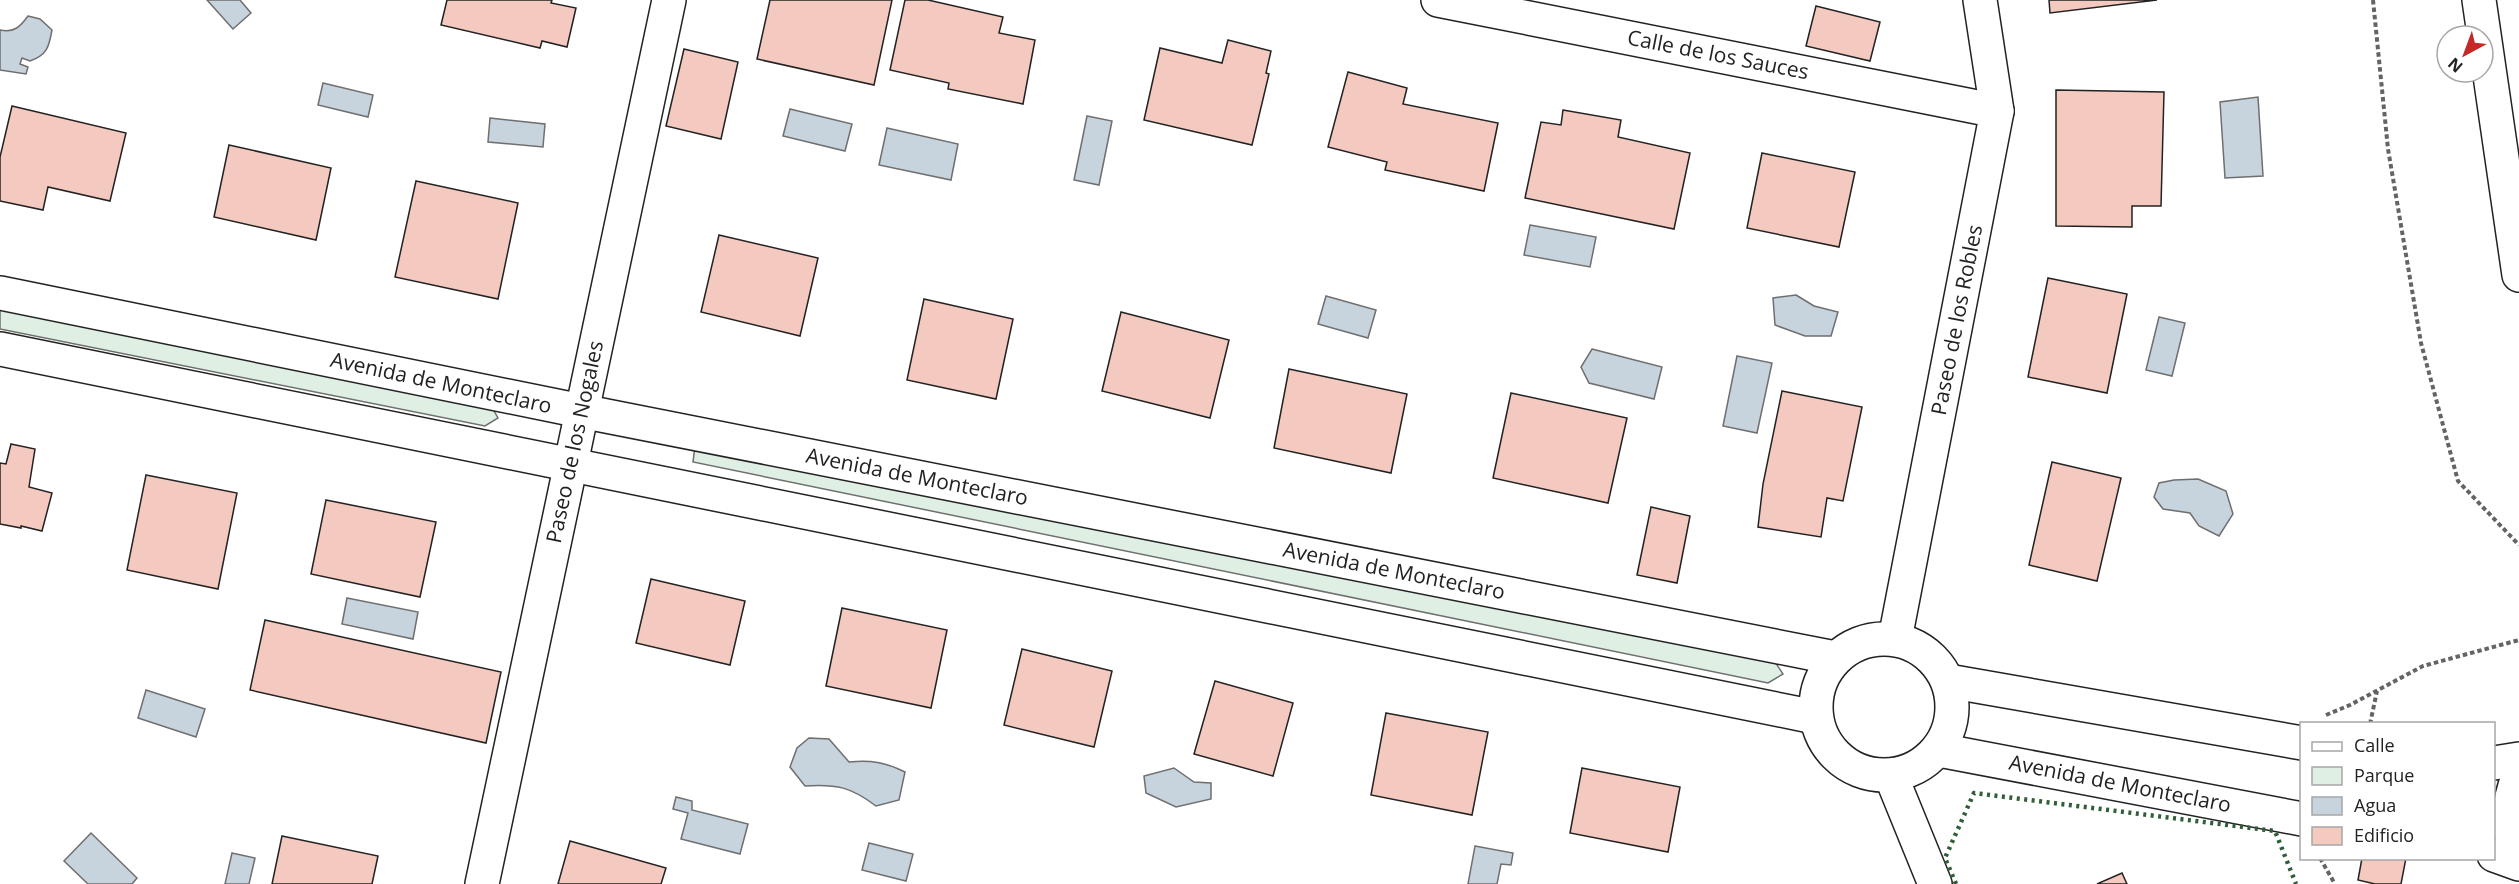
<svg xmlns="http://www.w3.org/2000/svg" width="2519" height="884" font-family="'Open Sans',sans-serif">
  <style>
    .green { fill: #e0efe3; stroke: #6f6f6f; stroke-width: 1.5 }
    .water { fill: #c7d3dd; stroke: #6f6f6f; stroke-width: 1.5 }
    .building { fill: #f3c9c0; stroke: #222; stroke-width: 1.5 }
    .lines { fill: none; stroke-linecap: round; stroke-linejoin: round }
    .street-casing { stroke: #222; stroke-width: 36 }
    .secondary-casing { stroke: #222; stroke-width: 36 }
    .path { stroke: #646464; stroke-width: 4; stroke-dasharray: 4.5 3; stroke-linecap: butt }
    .street { stroke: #fff; stroke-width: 33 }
    .secondary { stroke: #fff; stroke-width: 33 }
    .hedge { stroke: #2f5e38; stroke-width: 4.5; stroke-dasharray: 3 4.5; stroke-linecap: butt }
    .labels { text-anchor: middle; stroke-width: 4.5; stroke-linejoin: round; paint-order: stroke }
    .street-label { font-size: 21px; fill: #222; stroke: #fff }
  </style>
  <rect width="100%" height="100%" fill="#fff"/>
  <g class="green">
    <path d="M0,305l490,99 8,14 -13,8 -485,-97z"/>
    <path d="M695,446l1078,213 10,15 -15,9 -1075,-221z"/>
  </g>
  <g class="water">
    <path d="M207,0h33l11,13 -18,16z"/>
    <path d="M28,16l12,3 12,11c-3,17 -5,25 -22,31l-8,-3 -2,6 8,3 -2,7 -26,-4v-40c14,3 20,-3 28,-14z"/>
    <path d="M323,83l50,12 -5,22 -50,-12z"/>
    <path d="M2258,97l5,79 -38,2 -5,-76z"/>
    <path d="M790,109l62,15 -7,27 -62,-15z"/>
    <path d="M1087,116l25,5 -13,64 -25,-5z"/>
    <path d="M490,118l55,6 -2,23 -55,-5z"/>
    <path d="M887,128l71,16 -7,36 -72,-15z"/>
    <path d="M1530,225l66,12 -6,30 -66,-12z"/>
    <path d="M1796,295l18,11 24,6 -7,24h-26l-30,-11 -2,-27z"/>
    <path d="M1326,296l50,14 -8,28 -50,-14z"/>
    <path d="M2159,317l26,6 -13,53 -26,-6z"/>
    <path d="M1592,349l70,18 -8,32 -65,-16 -8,-16z"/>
    <path d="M1737,356l35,7 -15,70 -34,-7z"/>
    <path d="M2198,479l28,12 7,23 -14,22 -20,-10 -9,-13 -27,-4 -9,-12 5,-14 15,-3z"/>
    <path d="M347,598l71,14 -5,27 -71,-15z"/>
    <path d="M146,690l59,19 -9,28 -58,-19z"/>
    <path d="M809,738l20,1 20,23c22,-2 36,0 56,10l-6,28 -23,6c-25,-19 -39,-22 -71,-20l-15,-19 7,-19z"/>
    <path d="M1174,768l20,14 17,1v16l-35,8 -30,-14 -2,-17z"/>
    <path d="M676,797l16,4v9l56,14 -8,30 -59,-15 7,-26 -15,-4z"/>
    <path d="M91,833l46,45 -5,6h-44l-24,-23z"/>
    <path d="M869,843l44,11 -7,27 -44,-11z"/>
    <path d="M1475,846l38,7 -2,12 -10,-1 -4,20h-29z"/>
    <path d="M232,853l23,5 -6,26h-24z"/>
  </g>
  <g class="building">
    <path d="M447,0h105l-1,3 25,5 -9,39 -25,-6 -2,7 -99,-23z"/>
    <path d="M770,0h122l-18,85 -117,-26z"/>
    <path d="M905,0h23l75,17 -4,16 36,7 -12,64 -75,-15 1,-6 -59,-13z"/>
    <path d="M2049,0h108l-107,13z"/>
    <path d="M1816,6l64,16 -10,39 -64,-15z"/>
    <path d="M1228,40l43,11 -5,22 3,1 -17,71 -108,-25 16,-72 62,15z"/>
    <path d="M684,49l54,13 -17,77 -55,-13z"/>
    <path d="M1348,72l59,16 -4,16 95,19 -14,68 -99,-21 2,-8 -59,-15z"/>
    <path d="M2056,90l108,2 -3,114h-29v21l-76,-1z"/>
    <path d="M12,106l114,27 -16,68 -62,-14 -5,23 -43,-9v-44z"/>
    <path d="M1563,110l58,10 -3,17 72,16 -16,76 -149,-31 16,-76 20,3z"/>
    <path d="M229,145l102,23 -15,72 -102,-23z"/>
    <path d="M1762,153l93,19 -16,75 -92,-19z"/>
    <path d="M416,181l102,22 -20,96 -103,-22z"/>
    <path d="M719,235l99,23 -18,78 -99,-24z"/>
    <path d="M2048,278l79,16 -20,99 -79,-16z"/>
    <path d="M924,299l89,20 -17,80 -89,-19z"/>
    <path d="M1121,312l108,28 -19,78 -108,-27z"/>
    <path d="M1289,369l118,25 -16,79 -117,-25z"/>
    <path d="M1782,391l80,16 -19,94 -16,-3 -6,39 -63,-10 5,-43z"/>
    <path d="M1511,393l116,25 -19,85 -115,-25z"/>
    <path d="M11,444l24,5 -6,38 23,6 -10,38 -21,-5v2l-21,-4v-61l6,1z"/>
    <path d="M2052,462l69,16 -24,103 -68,-16z"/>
    <path d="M146,475l91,18 -19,96 -91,-19z"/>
    <path d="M326,500l110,22 -16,75 -109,-23z"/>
    <path d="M1651,507l39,9 -13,67 -40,-8z"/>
    <path d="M651,579l94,22 -15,64 -94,-22z"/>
    <path d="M842,608l105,22 -16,78 -105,-22z"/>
    <path d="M265,620l236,52 -15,71 -236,-53z"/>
    <path d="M1022,649l90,22 -18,76 -90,-22z"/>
    <path d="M1215,681l78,22 -20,73 -79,-22z"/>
    <path d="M1386,713l102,19 -16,83 -101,-20z"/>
    <path d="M1582,768l98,19 -12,65 -98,-19z"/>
    <path d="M282,836l96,20 -6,28h-100z"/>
    <path d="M570,841l96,27 -5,16h-103z"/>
    <path d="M2362,858h44l-5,26h-26l-17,-4z"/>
    <path d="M2122,873l5,11h-30z"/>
  </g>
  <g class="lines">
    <g class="street-casing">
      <g id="street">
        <path d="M1438,0l559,111"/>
        <path d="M0,293l581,118 1254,247"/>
        <path d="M0,349l1815,368"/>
        <circle cx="1884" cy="707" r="68"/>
        <path d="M1895,639l102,-528 -17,-111"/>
        <path d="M1948,681l354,62"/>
        <path d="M1939,750l363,69"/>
        <path d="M2494,763l25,-4"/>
        <path d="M1891,776l44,108"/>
        <path d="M2494,855l25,9"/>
        <path d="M482,884l187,-884"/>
      </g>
    </g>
    <g class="secondary-casing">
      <g id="secondary">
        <path d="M2479,0l40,275"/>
        <path d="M2519,775c-12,29 -13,54 0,83"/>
      </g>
    </g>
    <g class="path">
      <path d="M2373,0l15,149 33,194 37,138 61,64"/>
      <path d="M2326,715l24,-10 73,-39 96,-26"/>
      <path d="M2370,724l7,-33"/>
      <path d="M2320,858l15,26"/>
    </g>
    <use href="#street" class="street"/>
    <use href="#secondary" class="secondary"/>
    <path class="hedge" d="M1956,884l-11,-26 29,-65 301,38 21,53"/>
  </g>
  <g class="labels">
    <g class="street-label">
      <text transform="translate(1718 55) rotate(11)" y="7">Calle de los Sauces</text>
      <text transform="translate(1957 320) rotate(-79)" y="7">Paseo de los Robles</text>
      <text transform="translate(441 383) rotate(12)" y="7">Avenida de Monteclaro</text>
      <text transform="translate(575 442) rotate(-78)" y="7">Paseo de los Nogales</text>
      <text transform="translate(917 477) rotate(11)" y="7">Avenida de Monteclaro</text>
      <text transform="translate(1394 571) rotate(11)" y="7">Avenida de Monteclaro</text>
      <text transform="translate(2120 784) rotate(11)" y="7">Avenida de Monteclaro</text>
    </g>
  </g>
  <rect x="2300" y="722" width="195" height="138" fill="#ffffff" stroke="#a7a7a7" stroke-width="1.5"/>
  <rect x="2312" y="742" width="30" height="9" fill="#ffffff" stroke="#a7a7a7" stroke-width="1.5"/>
  <text x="2354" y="752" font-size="18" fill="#222222">Calle</text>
  <rect x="2312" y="767" width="30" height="18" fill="#e0efe3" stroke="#a7a7a7" stroke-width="1.5"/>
  <text x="2354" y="782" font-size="18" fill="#222222">Parque</text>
  <rect x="2312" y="797" width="30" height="18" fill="#c7d3dd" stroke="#a7a7a7" stroke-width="1.5"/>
  <text x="2354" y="812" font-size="18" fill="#222222">Agua</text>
  <rect x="2312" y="827" width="30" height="18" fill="#f3c9c0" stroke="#a7a7a7" stroke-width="1.5"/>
  <text x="2354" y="842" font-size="18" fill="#222222">Edificio</text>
  <g transform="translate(2465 54) rotate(221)"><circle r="28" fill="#ffffff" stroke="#a7a7a7" stroke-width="1.5"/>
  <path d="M0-4.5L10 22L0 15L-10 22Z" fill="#c62828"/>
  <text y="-9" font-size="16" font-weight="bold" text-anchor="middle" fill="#222222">N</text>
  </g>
</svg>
